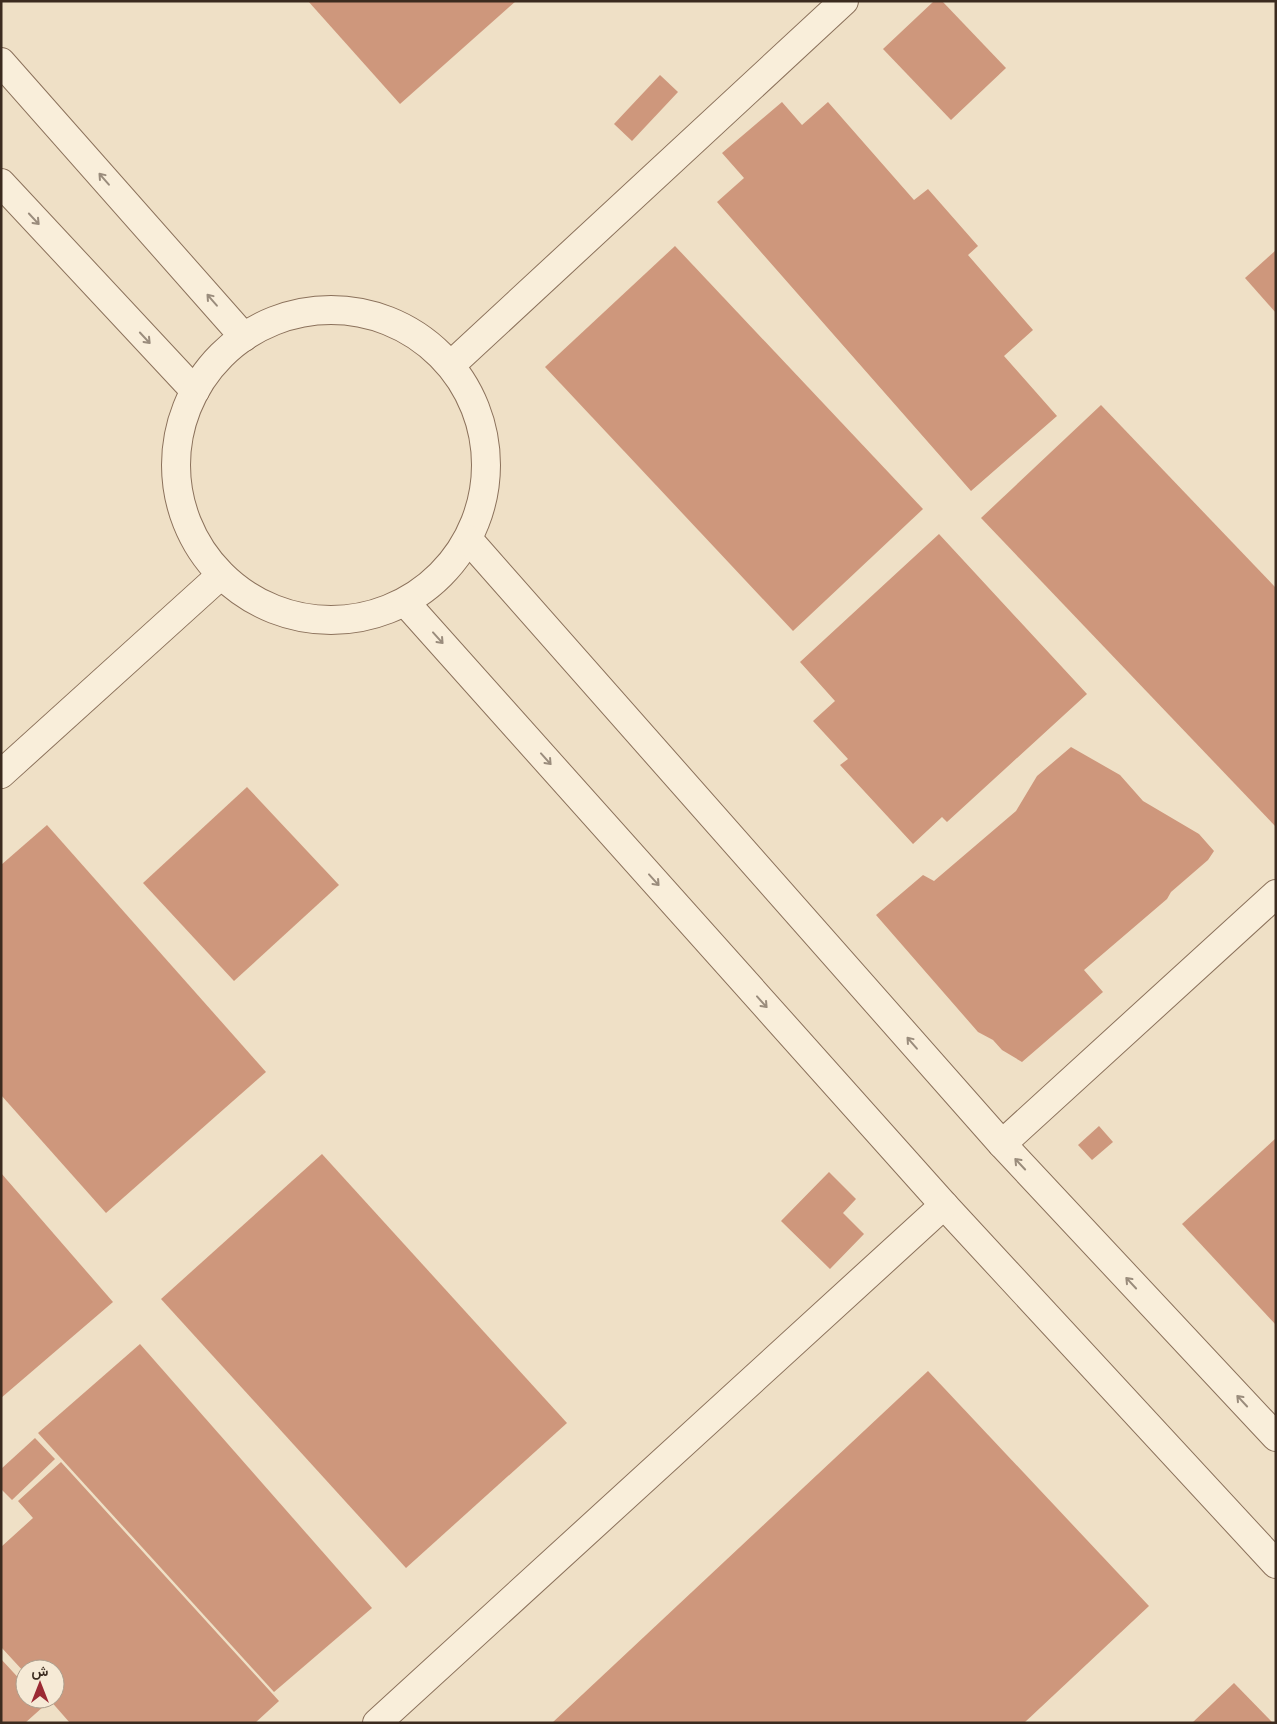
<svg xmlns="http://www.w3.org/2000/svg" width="1277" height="1724" font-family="Georgia,Vazirmatn,serif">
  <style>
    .building { fill: #ce977c }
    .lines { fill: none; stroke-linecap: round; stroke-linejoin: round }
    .minor-casing { stroke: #8b715b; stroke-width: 30 }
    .minor { stroke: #f9eeda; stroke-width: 28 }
    .oneway { stroke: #9a8c7c }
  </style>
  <rect width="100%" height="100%" fill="#efe0c6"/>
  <g class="building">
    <path d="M308,1h208l-116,103z"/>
    <path d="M934,1h8l64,67 -55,52 -68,-71z"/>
    <path d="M660,75l18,17 -46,49 -18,-17z"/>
    <path d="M782,102l20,23 26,-23 86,98 14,-11 50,57 -10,9 65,75 -29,26 53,60 -86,75 -254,-289 27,-24 -22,-25z"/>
    <path d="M675,246l248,263 -130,122 -248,-264z"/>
    <path d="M1276,250v63l-31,-35z"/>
    <path d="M1101,405l175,183v239l-295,-309z"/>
    <path d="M939,534l148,160 -140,128 -5,-5 -29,27 -73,-79 8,-6 -35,-38 22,-20 -35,-39z"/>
    <path d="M1071,747l49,28 23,26 56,33 15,17 -6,9 -37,32 -4,7 -83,71 19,22 -81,70 -20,-12 -9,-10 -15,-8 -102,-117 47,-40 11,6 82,-70 21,-35z"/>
    <path d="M247,787l92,98 -105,96 -91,-98z"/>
    <path d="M47,825l219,247 -160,141 -105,-118v-230z"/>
    <path d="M1099,1126l14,16 -21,18 -14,-15z"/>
    <path d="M1276,1138v187l-94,-101z"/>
    <path d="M322,1154l245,269 -161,145 -245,-269z"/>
    <path d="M829,1172l27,27 -13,14 21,21 -34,35 -49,-48z"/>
    <path d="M1,1173l112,129 -112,96z"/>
    <path d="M140,1344l232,264 -98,84 -236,-259z"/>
    <path d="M928,1371l221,235 -125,117h-472z"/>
    <path d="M35,1438l20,21 -43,41 -11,-11v-20z"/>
    <path d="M61,1462l218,239 -24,22h-185l-21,-24h6v-30h-30v4l-24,-26v-100l32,-29 -15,-17z"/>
    <path d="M1,1659l24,26v14h13l6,7 -19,17h-24z"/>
    <path d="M1234,1683l39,40h-81z"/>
  </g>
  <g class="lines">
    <g class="minor-casing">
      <g id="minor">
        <path d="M1,62l243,275"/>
        <path d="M1,183l194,208"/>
        <circle cx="331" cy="465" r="155"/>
        <path d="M451,365l393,-364"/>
        <path d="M468,539l534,605 274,293"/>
        <path d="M405,602l539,603 332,359"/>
        <path d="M1,774l220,-199"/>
        <path d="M1002,1144l274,-250"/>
        <path d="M377,1723l567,-518"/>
      </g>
    </g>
    <use href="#minor" class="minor"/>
  </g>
  <defs><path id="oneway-shaft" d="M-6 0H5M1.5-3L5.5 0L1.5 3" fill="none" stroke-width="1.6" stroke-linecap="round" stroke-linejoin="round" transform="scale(1.25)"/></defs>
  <g class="oneway">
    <use href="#oneway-shaft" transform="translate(104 179) rotate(-131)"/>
    <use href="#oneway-shaft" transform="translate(34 219) rotate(47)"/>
    <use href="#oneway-shaft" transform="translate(212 300) rotate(-131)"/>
    <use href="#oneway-shaft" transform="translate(145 338) rotate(47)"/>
    <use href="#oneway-shaft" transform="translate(438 638) rotate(48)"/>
    <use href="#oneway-shaft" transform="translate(546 759) rotate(48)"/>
    <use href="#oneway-shaft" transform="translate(654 880) rotate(48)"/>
    <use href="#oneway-shaft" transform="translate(762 1002) rotate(48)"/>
    <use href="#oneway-shaft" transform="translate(912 1043) rotate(-131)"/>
    <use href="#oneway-shaft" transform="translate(1020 1164) rotate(-133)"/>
    <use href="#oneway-shaft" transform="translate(1131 1283) rotate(-133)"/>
    <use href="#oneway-shaft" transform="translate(1242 1401) rotate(-133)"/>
  </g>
  <rect width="1277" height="1724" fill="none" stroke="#3b2b1f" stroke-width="5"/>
  <g transform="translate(40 1684)"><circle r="24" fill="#f6ead6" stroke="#ab9e8d"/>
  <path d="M0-4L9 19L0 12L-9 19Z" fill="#9b2a34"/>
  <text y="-8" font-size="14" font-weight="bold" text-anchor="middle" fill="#3b2b1f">ش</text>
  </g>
</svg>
